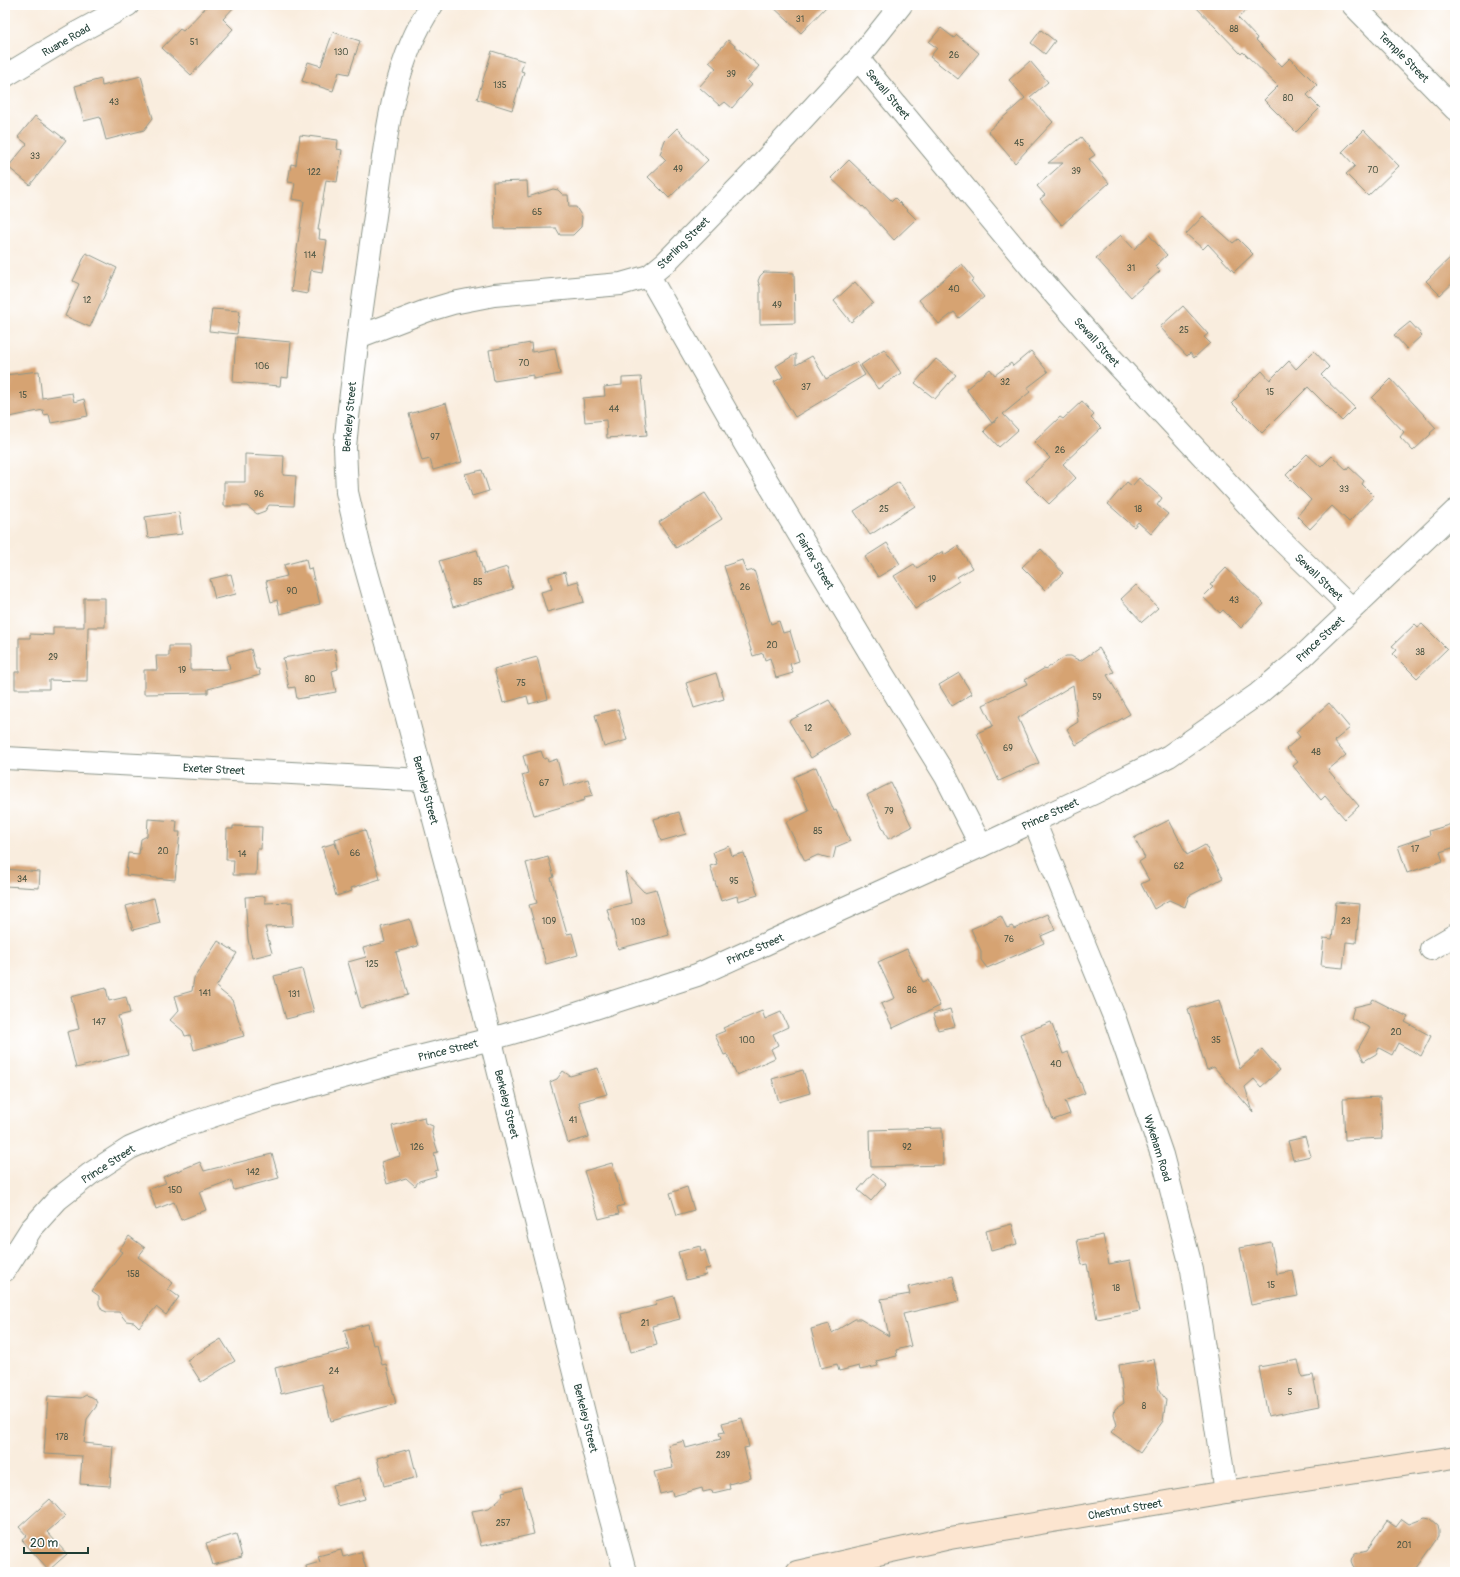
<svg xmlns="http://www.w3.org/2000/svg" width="1460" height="1577" font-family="Pangolin,sans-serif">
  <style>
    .building { fill: #d6a372 }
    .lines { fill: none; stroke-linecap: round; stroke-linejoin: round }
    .minor-casing { stroke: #8c9589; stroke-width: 24 }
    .secondary-casing { stroke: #8c9589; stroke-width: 24 }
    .minor { stroke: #fff; stroke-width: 22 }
    .secondary { stroke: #fce5d0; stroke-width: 22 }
    .labels { text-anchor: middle; stroke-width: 4; stroke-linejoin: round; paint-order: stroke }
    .number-label { font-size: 9px; fill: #4d5644 }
    .street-label { font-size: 11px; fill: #1f3d34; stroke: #fff }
  </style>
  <rect width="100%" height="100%" fill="#fff"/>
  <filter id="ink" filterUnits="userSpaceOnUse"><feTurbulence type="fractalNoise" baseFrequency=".025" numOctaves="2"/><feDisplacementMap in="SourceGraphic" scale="8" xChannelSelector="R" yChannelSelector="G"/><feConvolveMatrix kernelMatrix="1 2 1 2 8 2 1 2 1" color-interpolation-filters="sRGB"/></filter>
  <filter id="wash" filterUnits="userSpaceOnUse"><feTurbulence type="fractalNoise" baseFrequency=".012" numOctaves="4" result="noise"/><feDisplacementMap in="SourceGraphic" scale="16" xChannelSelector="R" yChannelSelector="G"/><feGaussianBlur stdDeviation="0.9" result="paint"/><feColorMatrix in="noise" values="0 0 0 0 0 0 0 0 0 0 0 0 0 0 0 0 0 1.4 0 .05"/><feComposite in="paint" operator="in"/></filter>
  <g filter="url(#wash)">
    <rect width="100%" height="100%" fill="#f9edde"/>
    <g id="blocks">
      <g class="building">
        <path d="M208,5h28l-13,14 10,10 -42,46 -29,-27 18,-19 3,2z"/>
        <path d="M771,5h57l-27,28z"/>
        <path d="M1194,5h58l-14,13 19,20 -1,2 26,26 8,-8 27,27 -10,10 13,13 -24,24 -32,-32 14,-14 -35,-34 -2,2z"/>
        <path d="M941,28l13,10 3,-3 22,18 -21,26 -28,-22 7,-9 -8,-6z"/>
        <path d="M1041,30l14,11 -10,13 -14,-11z"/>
        <path d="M333,32l27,9 -11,33 -10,-2 -6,19 -31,-10 6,-19 13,4z"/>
        <path d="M728,40l31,26 -12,14 5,5 -20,23 -7,-6 -5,4 -21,-19 17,-19 -7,-6z"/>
        <path d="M492,51l32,10 -3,10 3,1 -12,38 -35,-11z"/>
        <path d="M1030,61l18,21 -18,15 23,25 -38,41 -27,-32 37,-33 -16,-18z"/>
        <path d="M141,76l12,42 -9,12 -38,10 -6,-23 -16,4 -9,-35 26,-7 1,7z"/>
        <path d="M35,116l31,24 -36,45 -22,-18 19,-23 -9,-7z"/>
        <path d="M677,128l31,32 -39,38 -21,-21 18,-17 -6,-6 5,-14z"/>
        <path d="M1364,130l35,36 -31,30 -22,-22 9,-8 -13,-14z"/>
        <path d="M300,135l38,5 -1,9 5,1 -5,32 -11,-2 -8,50h2l-1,9 8,1 -5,32 -11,-2 -4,24 -16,-3 13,-90 -12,-2 3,-16 -7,-1 3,-18 5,1z"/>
        <path d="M1081,137l14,18 -6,4 20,24 -47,42 -22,-26 5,-4 -8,-9 26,-23h-15z"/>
        <path d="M849,160l43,41 3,-3 21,21 -22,21 -31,-34 -1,1 -31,-29z"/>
        <path d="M527,181l1,16 25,-8 5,1 5,5h5l1,12h7l6,10 -1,10 -8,8h-13l-4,-7 -61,1 -2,-47z"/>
        <path d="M1203,216l30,27 5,-4 15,15 -19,18 -26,-28 -5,5 -17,-15z"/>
        <path d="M1121,235l13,14 15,-14 18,20 -12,11 5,5 -29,26 -35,-39z"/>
        <path d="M86,253l31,15 -27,59 -25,-11 14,-32 -6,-3z"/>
        <path d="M1455,253v28l-15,14 -14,-14z"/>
        <path d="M962,264l12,15 -3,2 13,16 -25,21 -5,-6 -15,12 -20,-24z"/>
        <path d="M764,272l30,1 1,50 -35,1v-37l-2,-6 2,-5z"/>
        <path d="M855,282l18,21 -22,19 -17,-21z"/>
        <path d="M1183,306l25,28 -4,3 6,6 -16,15 -4,-5 -3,3 -27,-29z"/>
        <path d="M212,309l28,2 -3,23 -28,-3z"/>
        <path d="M1410,322l12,13 -15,14 -13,-14z"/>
        <path d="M236,337l55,5 -3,36 -7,-1 -1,9 -47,-4z"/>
        <path d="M531,343l1,9 23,-4 5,26 -27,5v-4l-39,6 -5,-31z"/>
        <path d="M884,349l17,24 -23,16 -17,-24z"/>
        <path d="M1031,351l17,21 -21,16 3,4 -27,22 15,16 -19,17 -15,-16 15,-14 -7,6 -26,-34 24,-20 5,6 16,-12 2,3z"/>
        <path d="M1314,351l15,16 -8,8 34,33 -13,13 -34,-34 -46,46 -30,-30 7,-7 -1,-1 24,-24 8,9 19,-19 7,8z"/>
        <path d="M796,354v11l16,-9 14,23 31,-17 8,13 -70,42 -21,-35 9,-5 -7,-11z"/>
        <path d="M936,359l20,16 -21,24 -20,-16z"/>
        <path d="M39,371l3,27 30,-5 2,9 10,-3 4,17 -37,7 -2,-9 -5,1 -1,-5 -38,8v-43z"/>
        <path d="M641,377l6,58 -40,3 -1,-18 -21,2 -2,-24 22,-2 -1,-9 18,-2v-7z"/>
        <path d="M1391,379l45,49 -6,5 1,1 -18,17 -13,-14 4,-5 -32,-34z"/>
        <path d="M1082,401l12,14 -3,3 10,10 -38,36 13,14 -27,26 -23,-23 24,-23 -16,-16 26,-25 3,2z"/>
        <path d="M446,403l16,59 -29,8 -3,-11 -8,2 -13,-47z"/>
        <path d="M245,454l39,2 -1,19 13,1 -2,30 -25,-1 -4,6 -8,3 -10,-8h-23v-24h21z"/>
        <path d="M1307,454l14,13 11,-11 15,14 2,-3 15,14 -2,3 12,12 -25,26 -17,-16 -22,23 -13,-13 14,-16 -25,-25z"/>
        <path d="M482,470l7,21 -17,5 -7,-22z"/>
        <path d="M1139,478l23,20 -5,7 11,9 -17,20 -13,-12 -4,5 -26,-23 19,-22 5,4z"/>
        <path d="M899,482l16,24 -45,29 -16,-24z"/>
        <path d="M705,493l17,26 -46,29 -17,-26z"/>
        <path d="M179,512l3,22 -34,4 -3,-21z"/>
        <path d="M887,543l13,21 -22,13 -13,-20z"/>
        <path d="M958,546l14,22 -15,9 2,4 -44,28 -21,-33 20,-12 3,4 26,-17 1,4z"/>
        <path d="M1041,549l22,24 -18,17 -23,-23z"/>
        <path d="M477,550l7,24 23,-7 6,22 -60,18 -14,-46z"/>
        <path d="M306,559l2,10 3,-1 9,36 -40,10 -3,-14 -6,2 -5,-21 21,-5 -3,-11z"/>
        <path d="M742,560l4,12 8,-2 17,54 8,-3 4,12 7,-2 9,30 -9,3 3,9 -17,5 -6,-20 -5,2 -2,-7 -10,3 -29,-90z"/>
        <path d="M1226,568l38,36 -23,24 -18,-18 -3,3 -17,-16 10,-10 -3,-2z"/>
        <path d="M565,572l3,12 10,-3 6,21 -37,10 -6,-20 11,-3 -3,-12z"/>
        <path d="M231,574l5,20 -21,5 -5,-20z"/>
        <path d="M1136,585l22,23 -16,14 -21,-23z"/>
        <path d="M84,598h21v29h-17l-1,54 -38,-1v9h-34v-17h4v-34h11v-4l23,1v-8h31z"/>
        <path d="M1415,624l3,3 4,-3 25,25 -30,29 -24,-24 4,-4 -5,-4z"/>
        <path d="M169,646h21v24l40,-1 -3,-13 24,-7 5,20h3l1,6 -52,14v4l-64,1v-24h13l-1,-14h13z"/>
        <path d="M1099,648l15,24 -7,3 23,39 -54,31 -9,-16 11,-7 -5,-37 -55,33 21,45 -40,18 -22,-48 16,-7 -10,-21 44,-21 -2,-4 20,-12 1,1 20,-13h5l9,5z"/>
        <path d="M335,649l3,20 -6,2 4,21 -39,7 -2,-12 -6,1 -6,-30z"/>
        <path d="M537,657l11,42 -19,5 -2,-8 -24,7 -9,-34z"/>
        <path d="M716,673l8,26 -30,9 -8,-25z"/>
        <path d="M959,673l13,21 -20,12 -13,-21z"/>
        <path d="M829,700l21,34 -39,24 -22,-37z"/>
        <path d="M1329,703l21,25 -16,13 12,14 -18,15 31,36 -14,13 -20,-23 -4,4 -28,-34 5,-4 -12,-13 14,-12 -4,-5z"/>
        <path d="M618,709l9,31 -23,7 -9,-32z"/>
        <path d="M541,751l3,8 3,-1 1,4 9,-3 7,27 24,-7 5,16 -9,2 1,3 -51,15 -12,-40 6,-2 -5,-17z"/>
        <path d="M816,767l18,44 2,-1 14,31 -14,6 -3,12 -15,-4 -13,6 -19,-39 23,-11 -15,-34z"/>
        <path d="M891,783l21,44 -24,12 -21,-44z"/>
        <path d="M679,812l7,22 -25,7 -7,-22z"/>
        <path d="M148,819l29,2 -1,11h4l-5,48 -49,-5 2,-22 11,1 2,-15 6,-3z"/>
        <path d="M1169,820l18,35 18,-10 18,33 -34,18 -4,11 -16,-7 -15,9 -13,-25 8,-4 -10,-18 6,-4 -11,-20z"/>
        <path d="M1455,823v24l-15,5 3,9 -36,12 -9,-27 32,-11 -1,-4z"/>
        <path d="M233,826l29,1 -1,22h-4l-1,26h-23l1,-15h-8l1,-31h6z"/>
        <path d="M365,830l15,49 -29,9 1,3 -16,5 -14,-49 13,-4 4,12 -4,-16z"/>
        <path d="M729,846l3,10 12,-3 14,42 -20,6 -1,-5 -16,5 -11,-35 7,-2 -4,-12z"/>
        <path d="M548,857l6,20 -3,1 16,56 5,-1 6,22 -32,9 -17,-59 8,-2 -11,-40z"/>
        <path d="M5,869l35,3 -1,16 -34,-2z"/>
        <path d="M625,872l19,20 12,-3 13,46 -51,14 -11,-40 24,-6z"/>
        <path d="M265,896v7l27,-1 1,24 -28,1 7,26 -20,5 -4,-19 -3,-42z"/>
        <path d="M154,898l6,25 -27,7 -7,-24z"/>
        <path d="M1336,902l24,2 -4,39 -10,-1 -3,26 -22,-2 3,-28 8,1z"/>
        <path d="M1048,914l7,16 -14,6 3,7 -57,25 -6,-8v-9l-10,-22 30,-13 6,12 5,-2 2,3z"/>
        <path d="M410,919l8,27 -22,6 12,43 -47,13 -13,-46 18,-5 -3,-9 22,-6 -4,-15z"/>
        <path d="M218,941l19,12 -21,34 16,13 12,36 -50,14 -4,-15 -5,1 -2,-5 -13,-11 9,-10 -4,-14 17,-5 2,-13z"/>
        <path d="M907,949l16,33 5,-2 12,26 -47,22 -12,-24 14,-6 -17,-36z"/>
        <path d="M302,969l12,43 -28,7 -12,-43z"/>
        <path d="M106,988l3,13 17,-4 4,16 -12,3 10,39 -52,13 -9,-36 12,-3 -8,-32z"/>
        <path d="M1373,999l35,18 -3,5 26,14 -10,20 -23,-13 -6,12 -13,-7 -3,6 -12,7 -6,-12 12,-21 -19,-10 3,-11 17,-4z"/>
        <path d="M1219,1000l21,69 22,-20 18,21 -19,17 -7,-8 -9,8 8,25 -39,-45 -7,3 -5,-15 -14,-46z"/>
        <path d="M950,1009l5,17 -17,4 -5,-16z"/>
        <path d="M762,1011l3,8 16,-7 7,15 -15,7 5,11 -7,4 4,9 -38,17 -10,-21 -3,1 -9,-20 10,-4 -2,-3z"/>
        <path d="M1051,1022l12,32 5,-2 17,41 -20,8 5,13 -17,6 -33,-86z"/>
        <path d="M598,1068l9,26 -28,8 10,35 -21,6 -18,-61 7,-3 6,-8 7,5z"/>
        <path d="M803,1070l7,23 -31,9 -7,-23z"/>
        <path d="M1380,1097l2,41 -37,2 -2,-41z"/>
        <path d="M424,1117l1,6 8,3 -1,7 6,19 -4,1 4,17 -3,1 1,5 -17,5 -4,5 -9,-8 -19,6 -6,-22 19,-6 -8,-30z"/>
        <path d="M942,1128l1,37 -72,2 -1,-37z"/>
        <path d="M1305,1137l6,19 -18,4 -5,-19z"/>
        <path d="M272,1154l7,24 -45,12 -3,-10 -32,12 7,18 -25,10 -7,-18 -18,7 -7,-20 17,-6 -3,-6 37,-15 4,9z"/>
        <path d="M612,1163l12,42 -7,2 2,7 -20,5 -15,-48z"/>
        <path d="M873,1173l13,11 -15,17 -13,-11z"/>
        <path d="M687,1187l7,23 -17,5 -7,-22z"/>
        <path d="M1012,1224l5,20 -26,7 -5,-20z"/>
        <path d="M1103,1235l6,29 21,-4 10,51 -43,8 -10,-55 -5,1 -5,-25z"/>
        <path d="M129,1236l16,12 -7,9 35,26 -5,6 11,8 -13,18 -10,-8 -17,20 -5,-5 -8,-1 -7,-9h-12l-5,-2 -3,-6v-8l-7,-5 30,-39 -3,-2z"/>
        <path d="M1271,1242l6,32 16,-3 5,25 -47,9 -11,-57z"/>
        <path d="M700,1246l1,6 4,-2 5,18 -5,1 1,6 -20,5 -8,-28z"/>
        <path d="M953,1276l6,25 -56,13 8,32 -15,4 1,6 -21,5 2,5 -18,4 -1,-4 -20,5 -2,-7 -16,4 -10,-39 18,-5 3,9 23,-14h5l29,17 -8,-37 29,-5 -2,-7z"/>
        <path d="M674,1296l6,23 -28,7 5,19 -26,7 -10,-38 36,-9 -2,-4z"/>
        <path d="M368,1324l5,21 4,-1 5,21 4,-1 10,40 -65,17 -9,-37 -41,10 -6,-26 74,-19 -5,-19z"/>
        <path d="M221,1339l14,22 -34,21 -14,-22z"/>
        <path d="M1154,1359l5,31 7,10 -3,21 -23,32 -29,-21 6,-7 -3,-11 1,-5 9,-6 -5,-38z"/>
        <path d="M1298,1360l4,17 11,-2 6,31 -51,10 -9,-49z"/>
        <path d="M86,1395l6,2 3,2 2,4 -1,4 -9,12 -3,24 29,3 -3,40 -30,-2 2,-28 -38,-2 4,-58 33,2z"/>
        <path d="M742,1418l7,29 -5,1 7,30 -22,6 1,5 -17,4 -1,-3 -9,2 -1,-4 -29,8 -1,-5 -12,3 -6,-22 19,-4 -5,-23 16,-4 2,7 35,-9 -2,-6 6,-1 -3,-9z"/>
        <path d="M410,1449l7,28 -33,9 -7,-28z"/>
        <path d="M360,1478l5,21 -27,7 -6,-21z"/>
        <path d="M522,1487l12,47 -53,12 -9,-35 17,-3 14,-12 -1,-4z"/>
        <path d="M50,1499l15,17 -18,16 20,22 -18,16 -27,-30 5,-4 -8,-9z"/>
        <path d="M1425,1518l5,1 8,7 1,5v6l-25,35h-54l-7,-6 -2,-5 1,-4 3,-4 12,-3 20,-29 9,6 6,-8 7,5z"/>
        <path d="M236,1534l6,23 -29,8 -7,-22z"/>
        <path d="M341,1550l2,7 18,-5 6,20h-60l-1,-6 14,-4 -2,-6z"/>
      </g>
    </g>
  </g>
  <g filter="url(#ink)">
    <use href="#blocks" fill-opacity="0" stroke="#8c9589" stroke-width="1"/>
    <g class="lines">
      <g class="minor-casing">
        <g id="minor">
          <path d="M432,5c-41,60 -47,141 -57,211 -10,67 -19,134 -27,201l-3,30 2,45 12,52 33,117 71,268 143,572 19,71"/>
          <path d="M1353,5l102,104"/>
          <path d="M858,59l176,212 66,75 176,189 76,74"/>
          <path d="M5,76l70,-42 53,-29"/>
          <path d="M649,276l96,168 137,229 64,104 35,69"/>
          <path d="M358,337l68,-26 27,-8 41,-8 127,-11 28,-8 17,-14 86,-88 106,-115 43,-54"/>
          <path d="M5,758l418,22"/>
          <path d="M1034,821l81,198 47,136 30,115 34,222"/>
          <path d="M1431,949l24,-14"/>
          <path d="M5,1270l26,-41 27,-30 32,-25 40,-26 44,-19 86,-29 135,-37 96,-24 73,-21 133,-43 284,-129 113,-53 75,-37 89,-62 44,-37 153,-146"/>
        </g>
      </g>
      <g class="secondary-casing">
        <path id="secondary" d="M797,1572l153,-34 276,-46 229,-35"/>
      </g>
      <use href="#minor" class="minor"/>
      <use href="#secondary" class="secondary"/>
    </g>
  </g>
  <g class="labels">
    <g class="number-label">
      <text x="800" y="22">31</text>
      <text x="1234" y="32">88</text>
      <text x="194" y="45">51</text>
      <text x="341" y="55">130</text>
      <text x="954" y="58">26</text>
      <text x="731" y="77">39</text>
      <text x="500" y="88">135</text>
      <text x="1288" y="101">80</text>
      <text x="114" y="105">43</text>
      <text x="1019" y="146">45</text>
      <text x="35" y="159">33</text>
      <text x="678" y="172">49</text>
      <text x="1373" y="173">70</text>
      <text x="1076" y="174">39</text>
      <text x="314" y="175">122</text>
      <text x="537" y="215">65</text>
      <text x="310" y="258">114</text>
      <text x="1131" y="271">31</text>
      <text x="954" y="292">40</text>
      <text x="87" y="303">12</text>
      <text x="777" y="308">49</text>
      <text x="1184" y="333">25</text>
      <text x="524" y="366">70</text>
      <text x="262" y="369">106</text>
      <text x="1005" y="385">32</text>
      <text x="806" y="390">37</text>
      <text x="1270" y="395">15</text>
      <text x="23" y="398">15</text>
      <text x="614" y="412">44</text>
      <text x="435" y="440">97</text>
      <text x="1060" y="453">26</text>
      <text x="1344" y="492">33</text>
      <text x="259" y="497">96</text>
      <text x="884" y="512">25</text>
      <text x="1138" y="512">18</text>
      <text x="932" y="582">19</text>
      <text x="478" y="585">85</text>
      <text x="745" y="590">26</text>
      <text x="292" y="594">90</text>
      <text x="1234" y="603">43</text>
      <text x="772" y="648">20</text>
      <text x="1420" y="655">38</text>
      <text x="53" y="660">29</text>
      <text x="182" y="673">19</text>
      <text x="310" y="682">80</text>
      <text x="521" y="686">75</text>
      <text x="1097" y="700">59</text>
      <text x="808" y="731">12</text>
      <text x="1008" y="751">69</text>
      <text x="1316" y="755">48</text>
      <text x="544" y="786">67</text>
      <text x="889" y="814">79</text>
      <text x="818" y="834">85</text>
      <text x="1415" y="852">17</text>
      <text x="163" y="854">20</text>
      <text x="355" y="856">66</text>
      <text x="242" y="857">14</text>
      <text x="1179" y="869">62</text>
      <text x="22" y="882">34</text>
      <text x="734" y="884">95</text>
      <text x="549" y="924">109</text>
      <text x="1346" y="924">23</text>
      <text x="638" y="925">103</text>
      <text x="1009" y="942">76</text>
      <text x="372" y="967">125</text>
      <text x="912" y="993">86</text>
      <text x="205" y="996">141</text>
      <text x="294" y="997">131</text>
      <text x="99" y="1025">147</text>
      <text x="1396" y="1035">20</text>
      <text x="747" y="1043">100</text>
      <text x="1216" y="1043">35</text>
      <text x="1056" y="1067">40</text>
      <text x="573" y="1123">41</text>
      <text x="417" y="1150">126</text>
      <text x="907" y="1150">92</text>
      <text x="253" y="1175">142</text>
      <text x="175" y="1193">150</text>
      <text x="133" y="1277">158</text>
      <text x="1271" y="1288">15</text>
      <text x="1116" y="1291">18</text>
      <text x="645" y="1326">21</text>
      <text x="334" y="1374">24</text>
      <text x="1290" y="1395">5</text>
      <text x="1144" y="1409">8</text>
      <text x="62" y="1440">178</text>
      <text x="723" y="1458">239</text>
      <text x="503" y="1526">257</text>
      <text x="1404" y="1548">201</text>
    </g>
    <g class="street-label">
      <text transform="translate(66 40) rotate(-30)" y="4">Ruane Road</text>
      <text transform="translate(1404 57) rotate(45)" y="4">Temple Street</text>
      <text transform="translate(888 94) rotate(50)" y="4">Sewall Street</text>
      <text transform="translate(683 243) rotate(-45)" y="4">Sterling Street</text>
      <text transform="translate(1097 342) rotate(48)" y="4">Sewall Street</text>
      <text transform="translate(349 417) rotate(-85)" y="4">Berkeley Street</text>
      <text transform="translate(815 561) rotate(59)" y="4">Fairfax Street</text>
      <text transform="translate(1319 577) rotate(44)" y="4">Sewall Street</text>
      <text transform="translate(1320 639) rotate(-43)" y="4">Prince Street</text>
      <text transform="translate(214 769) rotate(3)" y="4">Exeter Street</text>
      <text transform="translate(426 790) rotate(75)" y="4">Berkeley Street</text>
      <text transform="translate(1050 814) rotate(-25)" y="4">Prince Street</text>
      <text transform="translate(755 949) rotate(-24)" y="4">Prince Street</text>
      <text transform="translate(448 1050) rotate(-14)" y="4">Prince Street</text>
      <text transform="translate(507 1104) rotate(76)" y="4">Berkeley Street</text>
      <text transform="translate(1158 1148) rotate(73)" y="4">Wykeham Road</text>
      <text transform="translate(108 1164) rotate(-33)" y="4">Prince Street</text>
      <text transform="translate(586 1418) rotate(76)" y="4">Berkeley Street</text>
      <text transform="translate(1125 1509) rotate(-10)" y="4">Chestnut Street</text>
    </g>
  </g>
  <rect width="1460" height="1577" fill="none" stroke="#fff" stroke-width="20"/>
  <path d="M24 1547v6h64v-6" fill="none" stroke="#1f3d34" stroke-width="2"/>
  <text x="30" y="1547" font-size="12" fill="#1f3d34" stroke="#ffffff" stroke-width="3" paint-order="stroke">20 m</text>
</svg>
